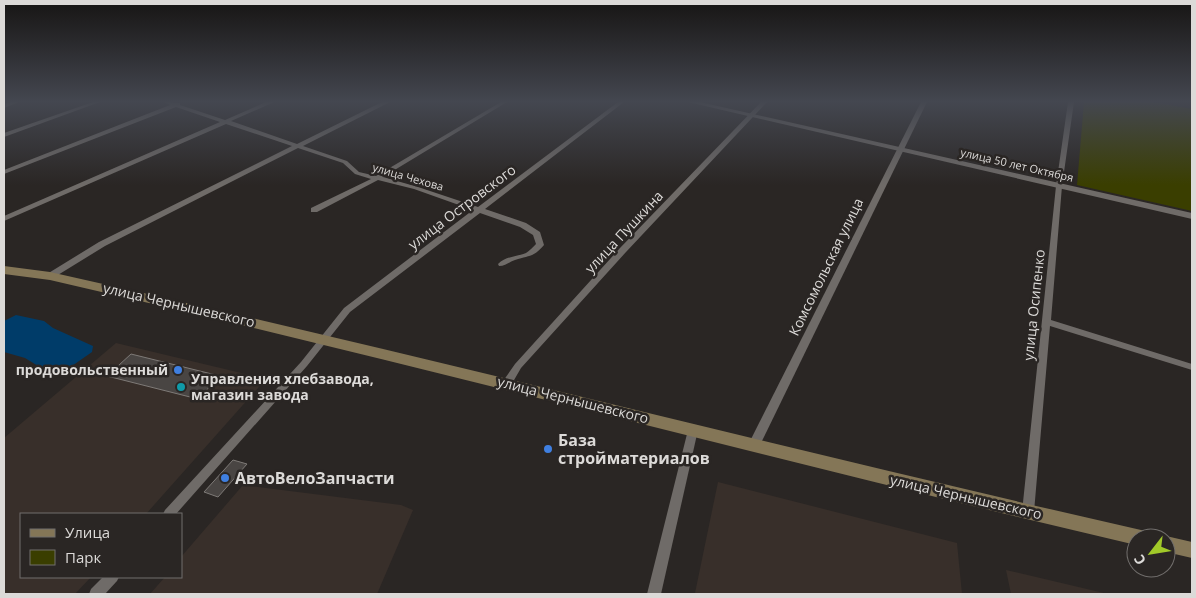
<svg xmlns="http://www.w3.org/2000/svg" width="1196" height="598" font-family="'Open Sans',sans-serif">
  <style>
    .built { fill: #382f2a }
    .green { fill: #3a3e00 }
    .water { fill: #003c69 }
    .building { fill: #494543; stroke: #7e7a77 }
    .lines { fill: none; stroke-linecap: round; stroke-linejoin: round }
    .minor { fill: #6f6b68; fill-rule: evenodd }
    .tertiary { fill: #6f6b68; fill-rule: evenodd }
    .secondary { fill: #847657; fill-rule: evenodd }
    .shop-dot { fill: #3f7fe0; stroke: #2a2624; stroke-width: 2 }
    .culture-dot { fill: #0f9aa8; stroke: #2a2624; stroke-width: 2 }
    .labels { text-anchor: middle; stroke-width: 5; stroke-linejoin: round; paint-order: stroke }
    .far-street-label { font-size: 11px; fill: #dcdad8; stroke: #2a2624 }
    .street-label { font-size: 14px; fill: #dcdad8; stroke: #2a2624 }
    .poi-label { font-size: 14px; font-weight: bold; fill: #dcdad8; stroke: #2a2624; text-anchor: end }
    .near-poi-label { font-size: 16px; font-weight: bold; fill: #dcdad8; stroke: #2a2624; text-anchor: start }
  </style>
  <rect width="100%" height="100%" fill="#2a2624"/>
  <g class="built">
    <path d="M116,343l150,36 -120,135h-125v63h70l-16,17h-71v-156z"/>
    <path d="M718,482l239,61 5,51h-261l-6,-1z"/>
    <path d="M243,485l158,20 12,5 -36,84h-227l15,-17h16v-20z"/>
    <path d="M1006,570l102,24h-97z"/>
  </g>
  <path class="green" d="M1084,102h69l39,7v102l-115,-26z"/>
  <path class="water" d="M16,315l28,6 9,7 40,18 -1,6 -33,23 -11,-3 -23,-14 -21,-6v-31z"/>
  <g class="building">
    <path d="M131,354l89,22 -22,23 -91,-23z"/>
    <path d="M233,460l14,4 -29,33 -14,-5z"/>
  </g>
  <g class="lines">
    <g class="minor">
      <path d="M11,102h8l-15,6v-4z"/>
      <path d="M93,102h7l-96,35v-4z"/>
      <path d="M164,102l16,1v2l45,15 41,-18h7l-1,1 -41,18 66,23 85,-42h7l-1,1 -85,43 44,15 12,11 17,4 125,-74h6l-124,75 35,10 60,20 140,-105h6l-139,107 41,14 14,9 4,13c-11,13 -15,10 -29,15 -6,2 -9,6 -16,6l-1,-2c8,-8 18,-7 28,-11 3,-2 7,-6 10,-9l-3,-9 -13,-8 -40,-14 -130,99 -43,54 -131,148h-13l2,-4 136,-148 43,-54 129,-98 -59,-21 -36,-9 -61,32h-6v-4l60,-29 -16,-5 -12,-11 -45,-15 -193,98 -52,32h-6l-1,-2 1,-2 52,-32 193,-96 -66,-22 -222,97v-5l216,-94 -44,-15 -172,67v-4l166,-65z"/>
      <path d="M761,102h6l-141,150 -105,116 -11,19h-8l-1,-3 14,-20 105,-116z"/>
      <path d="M921,102h6l-167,343 -2,3 -4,1 -4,-1 -2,-3z"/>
      <path d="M1068,102h6l-12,84 -11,134 141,44v6l-142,-44 -16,186 -2,4 -4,1 -4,-1 -2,-4 34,-326z"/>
      <path d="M693,426l4,1 1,3 -37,164h-14l41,-164 1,-3z"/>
      <path d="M103,577h16l-2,4 -12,13h-16l2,-5z"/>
    </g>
    <path class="tertiary" d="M688,102h12l492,111v6z"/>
    <g class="secondary">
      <path d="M4,266l46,6c365,81 726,175 1091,258l6,2 3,6h-14v7c-363,-85 -723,-182 -1086,-265l-46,-6z"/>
      <path d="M1166,536l26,6v16l-26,-6v-14h-6z"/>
    </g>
  </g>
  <linearGradient id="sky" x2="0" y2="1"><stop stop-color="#171514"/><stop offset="0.55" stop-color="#444750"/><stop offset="1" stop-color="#444750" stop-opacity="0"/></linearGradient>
  <rect width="1196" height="185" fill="url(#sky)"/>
  <g class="shop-dot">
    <circle cx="178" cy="370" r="5"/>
    <circle cx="548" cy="449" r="5"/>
    <circle cx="225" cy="478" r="5"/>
  </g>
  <circle class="culture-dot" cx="181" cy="387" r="5"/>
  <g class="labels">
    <g class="far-street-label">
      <text transform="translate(1017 165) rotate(13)" y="4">улица 50 лет Октября</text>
      <text transform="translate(408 177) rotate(16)" y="4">улица Чехова</text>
    </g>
    <g class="street-label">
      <text transform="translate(462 207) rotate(-37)" y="5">улица Островского</text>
      <text transform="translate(624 232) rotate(-47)" y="5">улица Пушкина</text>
      <text transform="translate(826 267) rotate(-64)" y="5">Комсомольская улица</text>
      <text transform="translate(179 305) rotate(13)" y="5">улица Чернышевского</text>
      <text transform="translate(1034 305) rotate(-84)" y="5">улица Осипенко</text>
      <text transform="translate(573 400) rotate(14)" y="5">улица Чернышевского</text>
      <text transform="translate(966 497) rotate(13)" y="5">улица Чернышевского</text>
    </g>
    <g class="poi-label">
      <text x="168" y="375">продовольственный</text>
      <text x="191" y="384" text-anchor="start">Управления хлебзавода,<tspan x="191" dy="16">магазин завода</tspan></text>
    </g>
    <g class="near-poi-label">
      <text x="558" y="446">База<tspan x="558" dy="18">стройматериалов</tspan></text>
      <text x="235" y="484">АвтоВелоЗапчасти</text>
    </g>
  </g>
  <rect width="1196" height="598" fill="none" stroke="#dcdad8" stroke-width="10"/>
  <rect x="20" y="513" width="162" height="65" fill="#2a2624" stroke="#716e6c"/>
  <rect x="30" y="529" width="25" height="8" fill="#847657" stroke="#716e6c"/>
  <text x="65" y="538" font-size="15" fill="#dcdad8">Улица</text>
  <rect x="30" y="550" width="25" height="15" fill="#3a3e00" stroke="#716e6c"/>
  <text x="65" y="563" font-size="15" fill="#dcdad8">Парк</text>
  <g transform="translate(1151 553) rotate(239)"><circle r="24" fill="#2a2624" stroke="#716e6c"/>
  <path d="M0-4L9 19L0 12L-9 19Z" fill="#a1c929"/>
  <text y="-8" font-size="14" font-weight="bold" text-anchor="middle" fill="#dcdad8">С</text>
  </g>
</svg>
